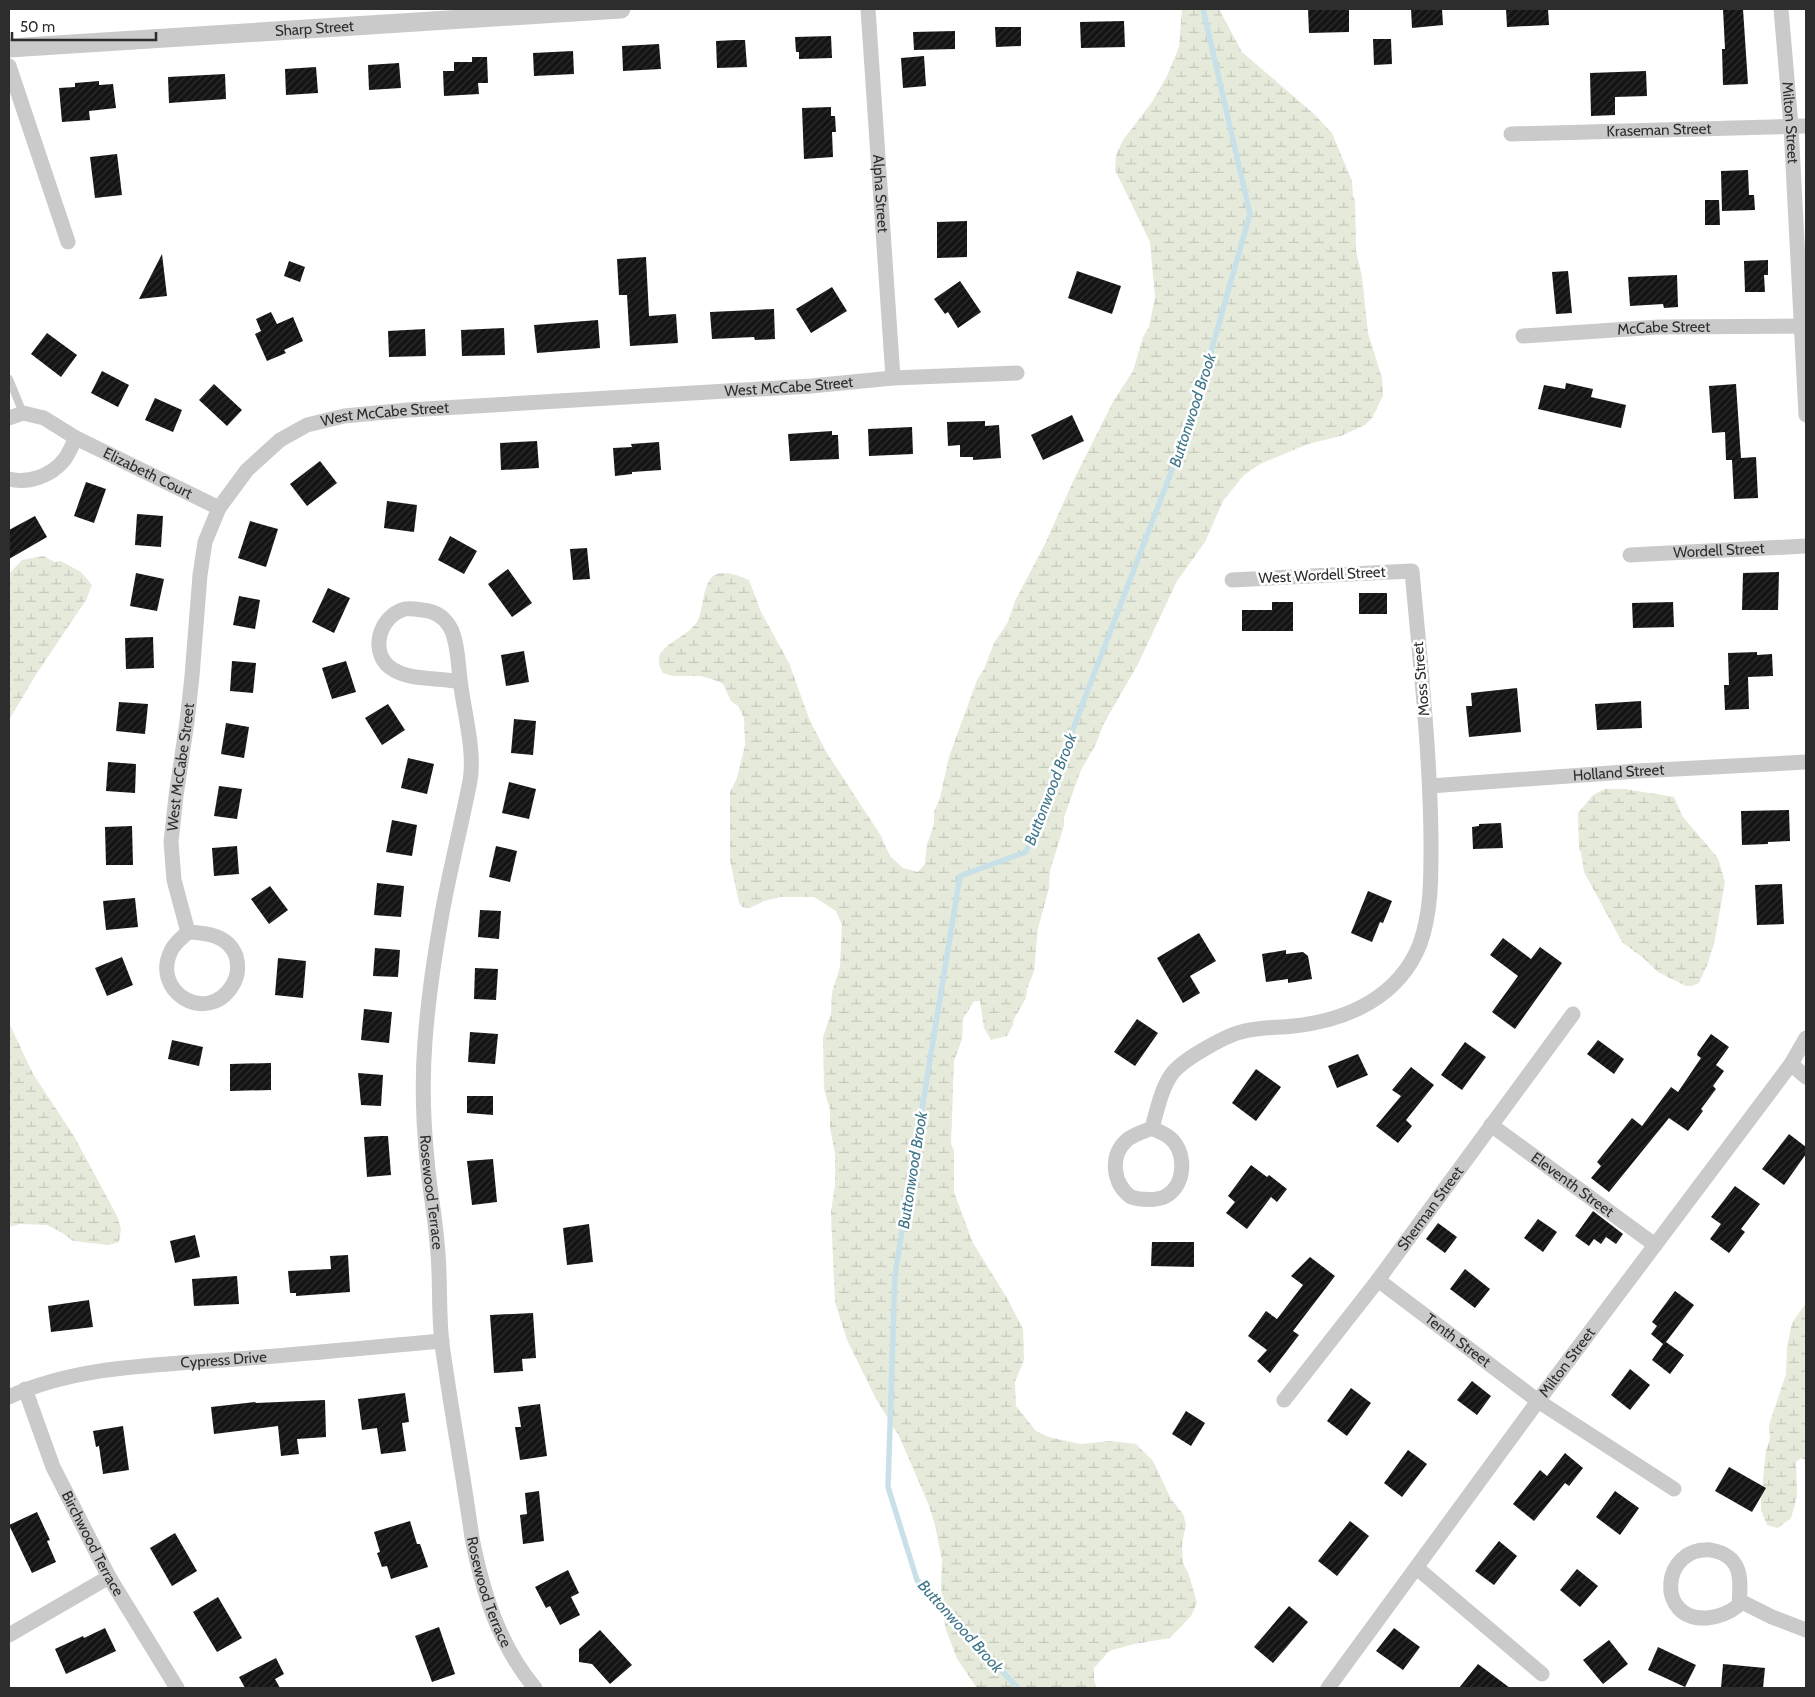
<svg xmlns="http://www.w3.org/2000/svg" width="1815" height="1697" font-family="Cabin,sans-serif">
  <style>
    .wetland { fill: url(#wetland-marsh) }
    .lines { fill: none; stroke-linecap: round; stroke-linejoin: round }
    .stream { stroke: #c8e1e9; stroke-width: 5.5 }
    .building { fill: url(#building-hatch) }
    .service { stroke: #cacaca; stroke-width: 8 }
    .minor { stroke: #cacaca; stroke-width: 15 }
    .tertiary { stroke: #cacaca; stroke-width: 19 }
    .labels { text-anchor: middle; stroke-width: 5; stroke-linejoin: round; paint-order: stroke }
    .street-label { font-size: 15px; fill: #2d2d2d; stroke: #fff }
    .water-label { font-size: 16px; font-style: italic; fill: #40778a; stroke: #fff }
  </style>
  <defs>
    <pattern id="wetland-marsh" width="20" height="14" patternUnits="userSpaceOnUse" patternTransform="scale(1.25)"><rect width="20" height="14" fill="#e5eadb"/><path d="M1 5h8M5 5V1M11 12h8M15 12V8" fill="none" stroke="#c5c9bc"/></pattern>
    <pattern id="building-hatch" width="6" height="6" patternUnits="userSpaceOnUse" patternTransform="scale(1.25)"><rect width="6" height="6" fill="#141414"/><path d="M-1 1l2-2M0 6l6-6M5 7l2-2" fill="none" stroke="#2e2e2e"/></pattern>
  </defs>
  <rect width="100%" height="100%" fill="#fff"/>
  <g class="wetland">
    <path d="M1182,9h37l23,43 72,62 18,19 20,48 1,15 2,4 1,50 6,27 6,56 14,45 1,18 -11,22 -7,7 -24,11 -33,8 -48,20 -16,11 -21,26 -18,41 -28,39 -39,83 -35,61 -7,19 -15,26 -17,47v8l-14,46 -1,17 -11,40 -4,43 -7,18 -1,9 -12,21 -1,6 -6,11 -16,4 -7,-12 -4,-27h-6l-11,18 -1,20 -8,22 -3,83 3,7v41l19,51 34,55 16,31 1,31 -9,22 1,24 20,25 13,6 31,7 31,-3 25,3 17,17 18,38 12,15 3,10 -4,20 1,19 6,12 8,28 -6,13 -21,22 -36,6 -25,7 -15,17v12l3,8h-120l-20,-29 -12,-32 -4,-40 1,-27 -7,-35 -7,-22 -29,-67 -23,-37 -29,-59 -12,-38 -4,-89 4,-29v-30l-5,-26v-18l-6,-21 -1,-52 8,-23 1,-22 8,-25 2,-42 -6,-14 -22,-14h-33l-17,4 -14,7 -8,-1 -3,-4 -9,-43v-68l7,-14 8,-33 -1,-27 -6,-12 -7,-5 -8,-17 -6,-3 -16,-5h-28l-10,-3c-17,-27 22,-32 34,-51 7,-12 5,-40 18,-47 10,-5 24,1 34,5l12,32 28,51 21,58 17,32 54,83 9,20 13,12 15,4 7,-8 2,-20 7,-20v-12l6,-14 9,-41 28,-77 7,-11 10,-26 14,-21 7,-21 30,-57 30,-67 39,-77 19,-29 10,-34 6,-10 6,-30 -5,-55 -35,-72 1,-15 7,-15 29,-38 15,-26 12,-29z"/>
    <path d="M43,556l12,6 6,-1 20,11 11,13 -6,15 -51,76 -26,44v-146l13,-14z"/>
    <path d="M1605,789h20l49,8 9,20 35,41 7,24 -11,62 -6,19 -9,20 -7,3h-6l-28,-14 -16,-15 -20,-15 -38,-70 -3,-20 -2,-2 -1,-37 15,-18z"/>
    <path d="M9,1023l24,51 41,62 43,80 4,13 -2,13 -10,3 -36,-4 -12,-9 -14,-7 -27,-1 -11,3z"/>
    <path d="M1806,1303v157l-5,-2 -5,4 1,35 -6,21 -13,10 -11,-3 -6,-15v-12l5,-48 4,-11 -1,-14 17,-51 1,-27 5,-24z"/>
  </g>
  <g class="lines">
    <path class="stream" d="M1018,1688l-101,-108 -29,-93 7,-213 65,-398 66,-24 167,-437 57,-201 -47,-205"/>
  </g>
  <g class="building">
    <path d="M1308,9h41v23l-40,1z"/>
    <path d="M1411,9h31l1,16 -31,3z"/>
    <path d="M1506,9h42l1,16 -42,2z"/>
    <path d="M1723,9h20l5,75 -25,1 -1,-36h3z"/>
    <path d="M1124,21l1,26 -44,1 -1,-26z"/>
    <path d="M995,27h26v19l-25,1z"/>
    <path d="M955,31v18l-41,1 -1,-18z"/>
    <path d="M831,36l1,22 -33,1v-7h-3l-1,-15z"/>
    <path d="M1373,39h18l1,25 -18,1z"/>
    <path d="M736,40h9l2,27 -30,1 -1,-27z"/>
    <path d="M659,44l2,25 -38,2 -1,-25z"/>
    <path d="M573,51l1,23 -40,2 -1,-23z"/>
    <path d="M924,56l2,30 -23,2 -2,-30z"/>
    <path d="M472,57h15l1,26h-10l1,11 -35,2 -1,-25h11v-9h18z"/>
    <path d="M399,63l2,25 -32,2 -1,-25z"/>
    <path d="M316,67l2,26 -32,2 -1,-26z"/>
    <path d="M1646,71l1,25 -32,1v18l-24,1 -1,-43z"/>
    <path d="M225,74l1,25 -57,4 -1,-26z"/>
    <path d="M99,81v4l14,-1 3,24 -27,3 1,9 -28,2 -3,-34 16,-1v-4z"/>
    <path d="M831,107v9h4l1,16h-4l1,25 -29,2 -2,-51z"/>
    <path d="M117,154l5,41 -27,3 -5,-41z"/>
    <path d="M1748,170l1,25h5l1,15 -33,1 -1,-40z"/>
    <path d="M1705,200h14l1,25h-15z"/>
    <path d="M967,221v36l-30,1v-36z"/>
    <path d="M162,254l5,42 -28,3z"/>
    <path d="M646,257l3,59 27,-2 2,29 -48,3 -3,-51h-8l-2,-36z"/>
    <path d="M1768,260v15h-4l1,17h-20l-1,-31z"/>
    <path d="M289,261l16,6 -5,15 -16,-6z"/>
    <path d="M1077,271l44,15 -9,28 -44,-16z"/>
    <path d="M1568,271l4,42 -16,1 -4,-42z"/>
    <path d="M1677,275l1,32 -14,1 -1,-4 -33,2 -2,-29z"/>
    <path d="M960,281l21,31 -23,16 -10,-16 -3,2 -11,-15z"/>
    <path d="M832,287l15,24 -36,22 -15,-24z"/>
    <path d="M774,309l1,30 -20,1 -1,-3 -42,2 -2,-27z"/>
    <path d="M271,312l6,12 16,-7 10,24 -19,9 2,3 -19,8 -12,-27 6,-3 -5,-12z"/>
    <path d="M598,320l2,28 -63,5 -3,-28z"/>
    <path d="M504,328l1,27 -43,1 -1,-26z"/>
    <path d="M425,329l1,27 -37,1 -1,-26z"/>
    <path d="M47,333l30,22 -16,22 -30,-23z"/>
    <path d="M102,371l27,14 -11,22 -27,-14z"/>
    <path d="M1566,383l27,6 -2,8 35,8 -5,23 -83,-19 6,-24 21,4z"/>
    <path d="M214,384l28,26 -15,16 -28,-26z"/>
    <path d="M1736,384l5,74 15,-1 2,41 -24,1 -2,-39h-6l-1,-28 -13,1 -3,-47z"/>
    <path d="M155,398l27,12 -9,22 -28,-12z"/>
    <path d="M1072,415l12,26 -41,19 -12,-25z"/>
    <path d="M985,421v5l14,-1 2,33 -28,2v-3h-13v-12l-12,1 -1,-24z"/>
    <path d="M912,427l1,27 -44,2 -1,-27z"/>
    <path d="M832,431v4h6l1,24 -49,2 -2,-27z"/>
    <path d="M537,441l2,27 -38,2 -1,-27z"/>
    <path d="M659,442l2,28 -29,2v2l-17,2 -2,-28 19,-1 -1,-3z"/>
    <path d="M320,461l17,22 -30,23 -17,-22z"/>
    <path d="M86,482l20,7 -12,34 -20,-7z"/>
    <path d="M387,501l30,4 -3,27 -30,-4z"/>
    <path d="M137,514l26,2 -2,31 -26,-2z"/>
    <path d="M35,516l12,21 -38,22v-29z"/>
    <path d="M250,521l28,8 -12,38 -28,-9z"/>
    <path d="M450,536l27,15 -13,23 -26,-14z"/>
    <path d="M587,548l3,31 -17,1 -3,-31z"/>
    <path d="M508,569l24,34 -20,14 -24,-33z"/>
    <path d="M1779,572l-1,38h-36l1,-37z"/>
    <path d="M136,573l28,6 -7,32 -27,-5z"/>
    <path d="M328,588l22,10 -16,35 -22,-11z"/>
    <rect x="1359" y="593" width="28" height="21"/>
    <path d="M239,596l21,4 -5,29 -22,-4z"/>
    <path d="M1272,602h21v29h-51v-21h30z"/>
    <path d="M1673,602l1,25 -41,1 -1,-25z"/>
    <path d="M153,637l1,31 -28,1 -1,-31z"/>
    <path d="M524,651l5,31 -23,4 -5,-31z"/>
    <path d="M1757,652v3l15,-1 1,22 -25,1 1,32 -24,1 -1,-25h5l-1,-32z"/>
    <path d="M232,661l24,2 -3,30 -23,-2z"/>
    <path d="M346,661l10,31 -24,7 -10,-31z"/>
    <path d="M1517,688l4,44 -52,5 -3,-31h6l-1,-13z"/>
    <path d="M1641,701l1,27 -45,2 -2,-26z"/>
    <path d="M119,702l29,2 -3,30 -29,-3z"/>
    <path d="M388,704l17,26 -23,15 -17,-27z"/>
    <path d="M514,719l22,2 -3,34 -22,-2z"/>
    <path d="M226,723l23,4 -5,31 -23,-4z"/>
    <path d="M408,758l26,6 -7,30 -26,-6z"/>
    <path d="M108,762l28,2 -1,29 -29,-2z"/>
    <path d="M509,782l27,7 -7,30 -27,-6z"/>
    <path d="M219,786l23,3 -5,30 -23,-3z"/>
    <path d="M1789,810l1,31 -22,1v2l-26,1 -1,-34z"/>
    <path d="M392,820l25,5 -5,31 -26,-4z"/>
    <path d="M1501,823l2,25 -30,1 -1,-22 7,-1v-2z"/>
    <path d="M132,826l1,39h-27l-1,-38z"/>
    <path d="M237,846l2,28 -25,2 -2,-28z"/>
    <path d="M496,846l21,5 -7,31 -21,-5z"/>
    <path d="M377,883l27,3 -3,31 -27,-2z"/>
    <path d="M1782,884l2,40 -27,1 -2,-40z"/>
    <path d="M270,886l18,24 -19,14 -18,-25z"/>
    <path d="M1368,891l24,10 -9,22 -3,-1 -8,20 -21,-9z"/>
    <path d="M135,898l3,29 -32,3 -3,-29z"/>
    <path d="M480,910l21,1 -2,28 -21,-2z"/>
    <path d="M1199,933l17,28 -26,15 10,17 -17,10 -26,-45z"/>
    <path d="M1503,938l28,21 9,-12 22,16 -47,66 -23,-17 26,-36 -28,-21z"/>
    <path d="M375,948l25,2 -2,27 -25,-1z"/>
    <path d="M1286,950v4l17,-2 5,4 4,23 -24,4v-4l-22,3 -4,-28z"/>
    <path d="M122,957l11,28 -26,11 -12,-28z"/>
    <path d="M278,958l28,3 -3,37 -28,-3z"/>
    <path d="M475,968l23,1 -2,31 -22,-1z"/>
    <path d="M364,1009l28,3 -3,31 -28,-3z"/>
    <path d="M1137,1019l21,14 -23,33 -21,-14z"/>
    <path d="M470,1032l28,2 -3,30 -27,-2z"/>
    <path d="M1711,1034l18,13 -13,18 8,6 -11,15 3,3 -15,20 2,2 -15,20 -19,-13 -60,74 -18,-14 10,-12 -4,-4 35,-44 10,8 29,-39 7,5 23,-34 -4,-3 1,-3z"/>
    <path d="M172,1040l31,7 -4,19 -31,-7z"/>
    <path d="M1598,1040l26,19 -10,15 -27,-20z"/>
    <path d="M1465,1042l21,15 -24,33 -21,-15z"/>
    <path d="M1358,1054l10,21 -31,13 -9,-22z"/>
    <path d="M271,1063v27l-41,1v-27z"/>
    <path d="M1411,1067l23,18 -28,35 6,6 -14,17 -22,-17 25,-30 -9,-6z"/>
    <path d="M1256,1069l25,18 -25,34 -24,-18z"/>
    <path d="M358,1073l25,2 -2,31 -20,-1z"/>
    <path d="M467,1096h26v19l-26,-2z"/>
    <path d="M1789,1134l17,13v7l-22,31 -22,-16z"/>
    <path d="M381,1136h7l3,39 -24,2 -3,-40z"/>
    <path d="M493,1159l4,43 -25,3 -5,-44z"/>
    <path d="M1251,1165l16,12 2,-2 18,14 -10,13 -6,-5 -24,32 -21,-16 9,-11 -7,-6z"/>
    <path d="M1735,1186l25,18 -19,25 4,3 -16,21 -19,-14 11,-15 -10,-7z"/>
    <path d="M1593,1211l30,23 -7,10 -10,-7 -5,7 -7,-5 -5,7 -14,-10z"/>
    <path d="M1538,1219l19,13 -14,20 -19,-14z"/>
    <path d="M1438,1223l19,14 -12,16 -19,-14z"/>
    <path d="M589,1224l4,38 -26,3 -4,-37z"/>
    <path d="M195,1235l5,22 -25,6 -5,-22z"/>
    <path d="M1152,1242h42v25l-43,-1z"/>
    <path d="M348,1255l2,37 -54,4v-3h-6l-2,-22 43,-2 -1,-13z"/>
    <path d="M1310,1257l25,19 -42,55 6,4 -29,38 -13,-12 10,-11 -19,-14 18,-25 11,8 26,-34 -12,-9z"/>
    <path d="M1465,1269l25,20 -15,19 -25,-19z"/>
    <path d="M237,1276l2,28 -45,2 -2,-27z"/>
    <path d="M1675,1291l19,14 -28,37 18,13 -14,19 -18,-14 11,-16 -12,-10 6,-8 -5,-4z"/>
    <path d="M89,1300l4,27 -42,5 -3,-26z"/>
    <path d="M533,1313l3,45 -14,1 1,12 -29,2 -4,-58z"/>
    <path d="M1630,1369l20,16 -20,25 -19,-15z"/>
    <path d="M1472,1381l19,15 -14,19 -20,-15z"/>
    <path d="M1351,1388l20,15 -24,33 -20,-15z"/>
    <path d="M405,1393l4,29 -7,1 4,28 -25,3 -4,-26 -15,2 -4,-31z"/>
    <path d="M325,1400l1,37 -29,2 2,15 -18,2 -3,-30 -64,8 -3,-27 44,-5 1,1z"/>
    <path d="M540,1404l7,52 -27,4 -5,-33h6l-3,-20z"/>
    <path d="M1186,1411l19,12 -14,23 -19,-12z"/>
    <path d="M123,1426l6,44 -26,4 -4,-28 -3,1 -3,-16z"/>
    <path d="M1408,1450l19,14 -25,33 -18,-14z"/>
    <path d="M1565,1453l18,15 -14,18 -4,-3 -31,38 -21,-17 27,-34 7,6z"/>
    <path d="M1729,1467l37,21 -14,24 -37,-21z"/>
    <path d="M539,1491l5,50 -21,3 -3,-29 7,-1 -2,-21z"/>
    <path d="M1615,1491l24,17 -19,27 -24,-18z"/>
    <path d="M37,1512l13,28 -3,1 9,21 -24,11 -23,-48z"/>
    <path d="M410,1521l7,23h3l8,23 -37,12 -4,-13 -5,1 -5,-14 3,-1 -6,-20z"/>
    <path d="M1350,1521l19,15 -32,40 -19,-15z"/>
    <path d="M175,1533l22,38 -25,15 -22,-38z"/>
    <path d="M1499,1541l18,15 -23,29 -19,-14z"/>
    <path d="M1577,1569l21,17 -18,21 -20,-17z"/>
    <path d="M568,1570l11,23 -8,4 9,18 -20,10 -10,-19 -4,2 -11,-21z"/>
    <path d="M218,1597l24,41 -25,14 -24,-40z"/>
    <path d="M1289,1606l19,16 -35,41 -19,-16z"/>
    <path d="M439,1627l16,47 -23,8 -17,-46z"/>
    <path d="M105,1628l11,23 -50,23 -11,-25 28,-13 1,2z"/>
    <path d="M1394,1628l26,19 -17,23 -27,-19z"/>
    <path d="M600,1630l32,35 -22,19 -18,-20 -13,-2v-13z"/>
    <path d="M1609,1640l19,24 -25,20 -20,-24z"/>
    <path d="M1658,1647l38,18 -11,22 -37,-17z"/>
    <path d="M276,1658l8,16 -9,5 5,9h-35l-6,-11z"/>
    <path d="M1478,1664l32,24h-51z"/>
    <path d="M1723,1664l42,4 -2,20h-42z"/>
  </g>
  <g class="lines">
    <path class="service" d="M9,379l14,34"/>
    <g class="minor">
      <path id="s1" d="M868,9l25,369"/>
      <path id="s2" d="M1781,9l10,117 15,289"/>
      <path d="M9,66l59,176"/>
      <path id="s3" d="M1511,134l295,-8"/>
      <path id="s4" d="M1523,336l136,-9 147,-1"/>
      <path id="s5" d="M9,418l14,-5 21,5 32,20 143,70"/>
      <path d="M9,479c19,5 42,-3 55,-19 5,-6 8,-15 12,-22"/>
      <path id="s6" d="M1630,555l176,-9"/>
      <path id="s7" d="M460,682c-21,-5 -47,-1 -66,-12 -26,-14 -16,-54 11,-61 5,-1 11,0 17,1 14,1 24,8 30,21 7,18 6,37 9,56 4,29 14,65 9,94 -9,46 -21,92 -29,138 -7,40 -13,81 -16,122 -3,39 -2,79 2,118 2,28 8,56 10,84 4,33 1,67 5,101 9,65 21,129 30,194 11,55 27,107 63,150"/>
      <path id="s8" d="M1430,786l208,-15 168,-9"/>
      <path id="s9" d="M188,932c19,1 40,3 48,24 3,11 2,21 -4,30 -25,40 -83,5 -60,-37 4,-7 11,-12 16,-17l-14,-52 -3,-38 5,-46 11,-74 5,-46 8,-101 5,-33 14,-34 28,-38 33,-30 27,-15 37,-9 64,-6 403,-24 82,-8 124,-5"/>
      <path d="M1791,1064l15,13"/>
      <path id="s10" d="M1491,1125l164,120"/>
      <path d="M1152,1128c5,3 12,5 17,9 18,14 17,48 -3,59 -9,5 -26,4 -35,1 -18,-13 -22,-41 -4,-57 7,-6 16,-8 25,-12 5,-18 9,-38 19,-53 7,-10 20,-18 30,-24 12,-7 27,-16 40,-19 17,-5 36,-4 53,-6 54,-6 105,-29 126,-82 12,-34 11,-70 11,-105 -1,-89 -11,-179 -19,-268l-180,9"/>
      <path id="s11" d="M1378,1280l160,121 136,88"/>
      <path id="s12" d="M25,1389l28,78 56,110 68,111"/>
      <path id="s13" d="M9,1397c68,-32 153,-32 228,-38 68,-5 137,-12 205,-18"/>
      <path id="s14" d="M1284,1400l94,-120 195,-266"/>
      <path d="M1711,1550c32,6 30,29 28,55 -10,8 -19,12 -32,13 -52,3 -46,-72 4,-68z"/>
      <path d="M1417,1568l125,106"/>
      <path d="M1740,1601l32,16 34,13"/>
      <path d="M9,1635l100,-58"/>
      <path id="s15" d="M1328,1688l210,-287 253,-337 15,-26"/>
    </g>
    <path class="tertiary" id="s16" d="M9,48l612,-39"/>
  </g>
  <g class="labels">
    <g class="street-label">
      <text dy="5" stroke="none"><textPath href="#s16" startOffset="306">Sharp Street</textPath></text>
      <text dy="5" stroke="none"><textPath href="#s2" startOffset="114">Milton Street</textPath></text>
      <text dy="5" stroke="none"><textPath href="#s3" startOffset="148">Kraseman Street</textPath></text>
      <text dy="5" stroke="none"><textPath href="#s1" startOffset="185">Alpha Street</textPath></text>
      <text dy="5" stroke="none"><textPath href="#s4" startOffset="141">McCabe Street</textPath></text>
      <text dy="5" stroke="none"><textPath href="#s9" startOffset="1261">West McCabe Street</textPath></text>
      <text dy="5" stroke="none"><textPath href="#s9" startOffset="856">West McCabe Street</textPath></text>
      <text dy="5" stroke="none"><textPath href="#s5" startOffset="154">Elizabeth Court</textPath></text>
      <text dy="5" stroke="none"><textPath href="#s6" startOffset="89">Wordell Street</textPath></text>
      <text transform="translate(1322 575) rotate(-3)" y="5">West Wordell Street</text>
      <text transform="translate(1421 679) rotate(-95)" y="5">Moss Street</text>
      <text dy="5" stroke="none"><textPath href="#s9" startOffset="391">West McCabe Street</textPath></text>
      <text dy="5" stroke="none"><textPath href="#s8" startOffset="189">Holland Street</textPath></text>
      <text dy="5" stroke="none"><textPath href="#s10" startOffset="101">Eleventh Street</textPath></text>
      <text dy="5" stroke="none"><textPath href="#s7" startOffset="769">Rosewood Terrace</textPath></text>
      <text dy="5" stroke="none"><textPath href="#s14" startOffset="241">Sherman Street</textPath></text>
      <text dy="5" stroke="none"><textPath href="#s11" startOffset="100">Tenth Street</textPath></text>
      <text dy="5" stroke="none"><textPath href="#s13" startOffset="219">Cypress Drive</textPath></text>
      <text dy="5" stroke="none"><textPath href="#s15" startOffset="404">Milton Street</textPath></text>
      <text dy="5" stroke="none"><textPath href="#s12" startOffset="169">Birchwood Terrace</textPath></text>
      <text dy="5" stroke="none"><textPath href="#s7" startOffset="1174">Rosewood Terrace</textPath></text>
    </g>
    <g class="water-label">
      <text transform="translate(1192 410) rotate(-72)" y="6">Buttonwood Brook</text>
      <text transform="translate(1050 789) rotate(-69)" y="6">Buttonwood Brook</text>
      <text transform="translate(912 1170) rotate(-81)" y="6">Buttonwood Brook</text>
      <text transform="translate(961 1626) rotate(48)" y="6">Buttonwood Brook</text>
    </g>
  </g>
  <rect width="1815" height="1697" fill="none" stroke="#2d2d2d" stroke-width="20"/>
  <path d="M12 32v8h144v-8" fill="none" stroke="#2d2d2d" stroke-width="2.5"/>
  <text x="20" y="32" font-size="15" fill="#2d2d2d" stroke="#ffffff" stroke-width="4" paint-order="stroke">50 m</text>
</svg>
